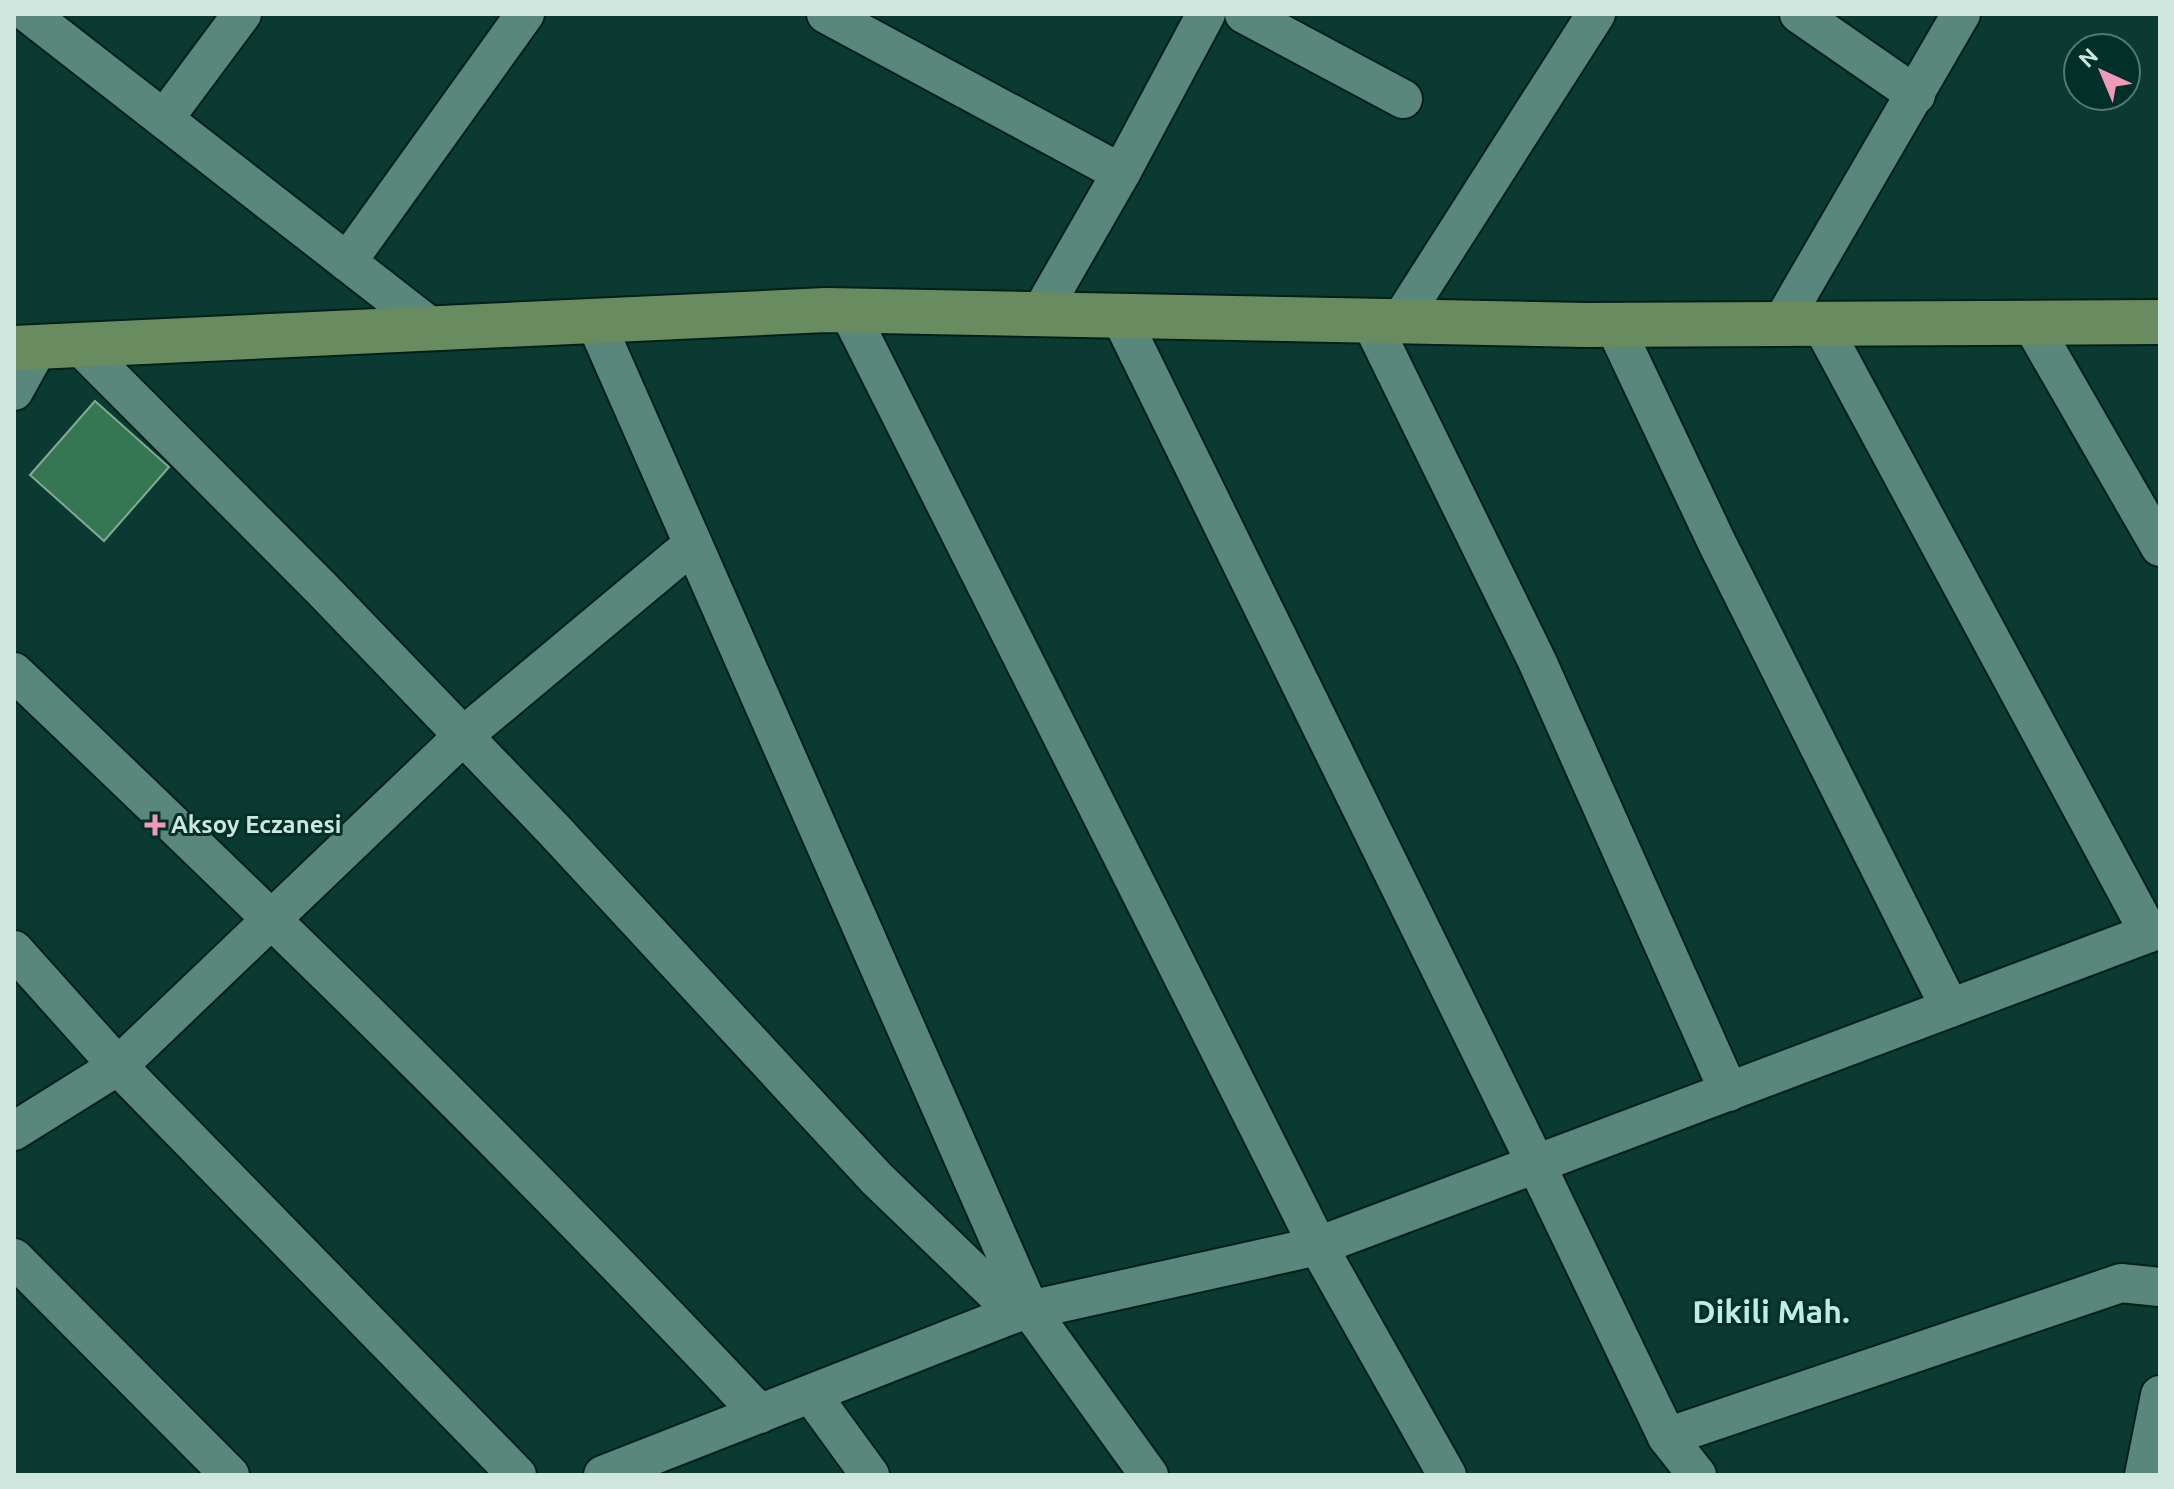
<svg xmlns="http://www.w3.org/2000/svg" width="2174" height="1489" font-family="Ubuntu,sans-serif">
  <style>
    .building { fill: #357753; stroke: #84a992; stroke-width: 2 }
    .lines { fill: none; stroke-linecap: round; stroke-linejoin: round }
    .minor-casing { stroke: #002019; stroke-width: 42 }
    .secondary-casing { stroke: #002019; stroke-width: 48 }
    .minor { stroke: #5a877c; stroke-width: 38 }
    .secondary { stroke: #688c5f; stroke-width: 44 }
    .poi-dot { fill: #ef9ab8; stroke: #003027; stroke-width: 3 }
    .labels { text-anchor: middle; stroke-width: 6; stroke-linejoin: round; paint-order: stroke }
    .poi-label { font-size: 24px; font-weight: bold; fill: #cfe6df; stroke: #003027; text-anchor: start }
    .district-label { font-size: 32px; font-weight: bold; fill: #beeee2; stroke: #003027 }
  </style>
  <rect width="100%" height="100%" fill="#0a3a31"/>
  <path class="building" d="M95,401l74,66 -65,74 -74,-66z"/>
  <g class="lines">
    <g class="minor-casing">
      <g id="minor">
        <path d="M29,14l403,314"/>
        <path d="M826,14l295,159"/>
        <path d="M1244,14l159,85"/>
        <path d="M1799,14l117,81"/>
        <path d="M164,119l78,-105"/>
        <path d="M347,262l178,-248"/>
        <path d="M848,310l470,936 129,229"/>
        <path d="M1040,314l81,-141 85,-159"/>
        <path d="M1120,316l416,848 131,273 30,38"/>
        <path d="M1370,320l167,341 192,431"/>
        <path d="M595,321l435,989 119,165"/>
        <path d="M1400,321l196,-307"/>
        <path d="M2031,323l129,224"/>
        <path d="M1781,324l180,-310"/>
        <path d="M1821,324l328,609"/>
        <path d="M1614,325l103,218 233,465"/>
        <path d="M79,345l243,244 232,241 323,349 139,134"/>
        <path d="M14,391l25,-45"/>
        <path d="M14,672c254,242 506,486 746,742"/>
        <path d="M14,950l104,116 399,409"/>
        <path d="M14,1131l104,-65 345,-330 230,-192"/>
        <path d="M14,1258l216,217"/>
        <path d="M811,1394l59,81"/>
        <path d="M1667,1437l454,-154 39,4"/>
        <path d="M603,1475l413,-162 302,-67 842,-317"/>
        <path d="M2144,1475l16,-80"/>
      </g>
    </g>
    <g class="secondary-casing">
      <path id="secondary" d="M14,348l812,-38 758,15 576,-3"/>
    </g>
    <use href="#minor" class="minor"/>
    <use href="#secondary" class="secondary"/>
  </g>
  <path class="poi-dot" d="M151 813h8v8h8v8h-8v8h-8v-8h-8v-8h8z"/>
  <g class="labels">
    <g class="poi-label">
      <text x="171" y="833">Aksoy Eczanesi</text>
    </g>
    <g class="district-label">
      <text x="1771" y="1323">Dikili Mah.</text>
    </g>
  </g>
  <rect width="2174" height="1489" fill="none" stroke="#cfe6df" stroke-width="32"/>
  <g transform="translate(2102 72) rotate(316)"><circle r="38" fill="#003027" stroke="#537971" stroke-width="2"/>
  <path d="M0-6L14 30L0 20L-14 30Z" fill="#ef9ab8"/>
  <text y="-12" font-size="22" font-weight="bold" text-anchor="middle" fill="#cfe6df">N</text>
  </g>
</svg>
